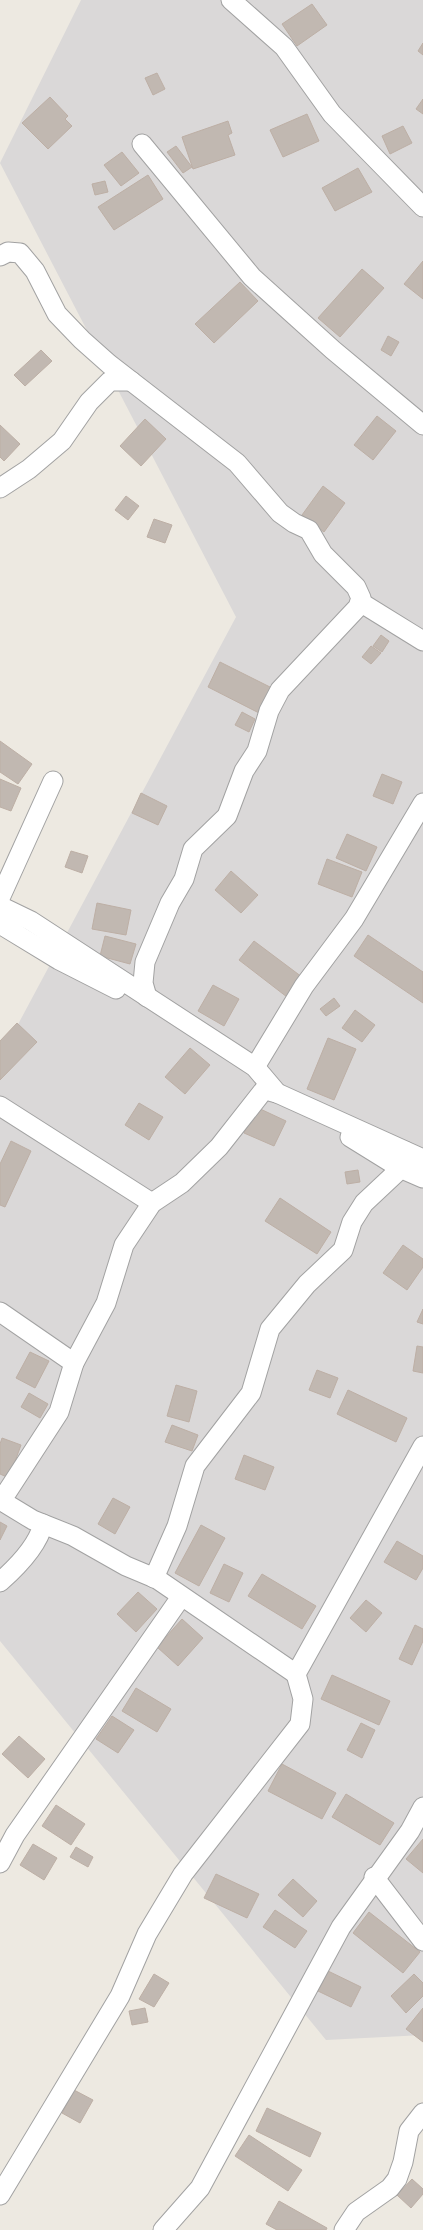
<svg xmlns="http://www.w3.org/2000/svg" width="423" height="2230" font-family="Signika,sans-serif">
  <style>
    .residential { fill: #dad8d8 }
    .building { fill: #c1b8b1; stroke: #bdafa5 }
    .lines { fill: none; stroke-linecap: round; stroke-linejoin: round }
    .street-casing { stroke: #a2a2a2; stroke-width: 21 }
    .street { stroke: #fff; stroke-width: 19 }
  </style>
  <rect width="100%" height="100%" fill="#ede9e1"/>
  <path class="residential" d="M81,0h342v2035l-97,5 -326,-399v-583l236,-441 -236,-454z"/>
  <g class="building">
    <path d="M312,4l15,21 -30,21 -15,-22z"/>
    <path d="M423,43v12l-5,-4z"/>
    <path d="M157,73l8,16 -12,6 -8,-17z"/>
    <path d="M50,97l18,19 -3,3 7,7 -24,23 -26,-26z"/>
    <path d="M423,99v15l-7,-5z"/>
    <path d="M307,114l12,27 -36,16 -13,-27z"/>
    <path d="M228,121l4,12 -4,2 7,20 -42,14 -11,-32z"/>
    <path d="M403,126l9,17 -22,11 -8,-18z"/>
    <path d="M176,146l16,21 -9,6 -16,-21z"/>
    <path d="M122,152l17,21 -18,13 -17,-21z"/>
    <path d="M358,168l14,24 -37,19 -13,-23z"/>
    <path d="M148,175l15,24 -49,31 -16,-23z"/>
    <path d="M105,181l3,11 -13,3 -3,-11z"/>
    <path d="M423,261v38l-19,-15z"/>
    <path d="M362,269l22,19 -44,49 -22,-19z"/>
    <path d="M240,282l18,19 -44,42 -19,-19z"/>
    <path d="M388,336l11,6 -8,14 -10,-6z"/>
    <path d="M41,350l11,11 -27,25 -11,-11z"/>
    <path d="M377,416l19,15 -23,29 -19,-15z"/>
    <path d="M145,419l21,20 -25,27 -21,-20z"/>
    <path d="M0,425l20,19 -16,17 -4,-4z"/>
    <path d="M323,486l22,17 -21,29 -22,-17z"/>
    <path d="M126,496l13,10 -11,14 -13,-10z"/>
    <path d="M154,519l18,6 -7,18 -18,-6z"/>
    <path d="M381,635l8,6 -7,11 -9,-6z"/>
    <path d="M371,646l10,7 -10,11 -9,-7z"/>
    <path d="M220,662l54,27 -13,25 -53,-27z"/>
    <path d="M242,712l13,7 -6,13 -14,-7z"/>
    <path d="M0,741l32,23 -14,20 -18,-12z"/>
    <path d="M382,774l20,8 -9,22 -20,-8z"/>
    <path d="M0,779l21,9 -10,23 -11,-4z"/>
    <path d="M141,793l26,13 -9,19 -26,-12z"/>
    <path d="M347,834l30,13 -11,24 -30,-13z"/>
    <path d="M71,851l17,5 -6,17 -17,-6z"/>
    <path d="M327,859l35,13 -10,25 -34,-13z"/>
    <path d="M231,871l27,24 -17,18 -26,-23z"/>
    <path d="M97,903l34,7 -5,25 -34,-6z"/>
    <path d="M368,935l55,37v31l-69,-47z"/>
    <path d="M105,936l31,8 -6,20 -30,-8z"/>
    <path d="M254,941l48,36 -15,20 -48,-37z"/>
    <path d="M213,985l26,14 -15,27 -26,-15z"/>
    <path d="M334,998l6,8 -14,10 -6,-7z"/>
    <path d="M355,1010l20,15 -13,17 -20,-14z"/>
    <path d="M17,1023l20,19 -37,38v-39z"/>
    <path d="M328,1038l28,11 -22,51 -27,-11z"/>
    <path d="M190,1048l20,17 -25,29 -20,-17z"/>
    <path d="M139,1103l24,14 -14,23 -24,-15z"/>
    <path d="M256,1107l30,14 -12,25 -30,-13z"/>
    <path d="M11,1141l20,10 -26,56 -5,-2v-41z"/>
    <path d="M358,1170l2,12 -13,2 -2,-12z"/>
    <path d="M280,1198l51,34 -14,22 -52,-33z"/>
    <path d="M403,1245l20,14v8l-16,23 -24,-17z"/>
    <path d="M423,1309v15l-6,-2z"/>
    <path d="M417,1346l6,1v26l-10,-2z"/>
    <path d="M30,1352l19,9 -14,27 -19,-10z"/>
    <path d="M317,1370l21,8 -8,20 -21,-8z"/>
    <path d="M176,1385l21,6 -8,31 -22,-6z"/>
    <path d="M348,1390l59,28 -11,24 -59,-28z"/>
    <path d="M29,1393l19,11 -8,14 -19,-11z"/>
    <path d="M172,1425l26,10 -6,16 -27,-9z"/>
    <path d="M2,1438l19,7 -12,33 -9,-4v-30z"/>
    <path d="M244,1455l30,12 -9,23 -30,-11z"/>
    <path d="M113,1498l17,9 -15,27 -17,-10z"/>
    <path d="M0,1522l7,4 -7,14z"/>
    <path d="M201,1525l24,13 -26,48 -24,-13z"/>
    <path d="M397,1541l26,15v12l-7,12 -32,-18z"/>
    <path d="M224,1564l19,9 -14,29 -19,-9z"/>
    <path d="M262,1574l54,32 -14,23 -54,-33z"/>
    <path d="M138,1592l19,17 -21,23 -19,-18z"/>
    <path d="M366,1600l16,13 -16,19 -16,-14z"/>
    <path d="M182,1619l21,19 -25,28 -21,-19z"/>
    <path d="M415,1625l8,4v12l-11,24 -13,-6z"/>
    <path d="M332,1675l58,26 -11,24 -58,-26z"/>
    <path d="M136,1688l35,21 -14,23 -35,-21z"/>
    <path d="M112,1716l22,14 -16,23 -22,-14z"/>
    <path d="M361,1723l14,7 -13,28 -15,-8z"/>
    <path d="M19,1736l26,23 -17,19 -26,-24z"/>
    <path d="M282,1764l54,29 -14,26 -54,-28z"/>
    <path d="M346,1794l48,29 -14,22 -48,-28z"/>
    <path d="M56,1805l29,19 -14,21 -29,-19z"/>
    <path d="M423,1839v34l-17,-14z"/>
    <path d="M33,1844l24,14 -13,22 -24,-15z"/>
    <path d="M76,1847l17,10 -5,10 -18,-10z"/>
    <path d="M216,1874l43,20 -12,24 -43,-20z"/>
    <path d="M293,1879l24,22 -14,16 -25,-22z"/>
    <path d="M275,1910l32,21 -12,17 -32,-21z"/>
    <path d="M369,1912l51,40 -17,21 -50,-40z"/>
    <path d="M328,1971l33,16 -10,20 -33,-16z"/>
    <path d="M154,1974l15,9 -15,24 -15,-8z"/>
    <path d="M414,1974l9,9v13l-17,17 -15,-17z"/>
    <path d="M145,2008l3,14 -16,3 -3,-14z"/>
    <path d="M423,2008v34l-17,-13z"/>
    <path d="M74,2090l19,10 -13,23 -18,-10z"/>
    <path d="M267,2108l54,25 -11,24 -54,-26z"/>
    <path d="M249,2135l53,35 -14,21 -53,-35z"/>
    <path d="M412,2179l11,10v5l-12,14 -14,-13z"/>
    <path d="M279,2201l48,27 -1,2h-49l-11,-6z"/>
  </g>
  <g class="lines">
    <g class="street-casing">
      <g id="street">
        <path d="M231,0l53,47 48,67 91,93"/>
        <path d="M142,144l110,133 81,73 90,75"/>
        <path d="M0,256l8,-4 12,1 15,18 22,43 25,26 27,24 128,99 43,50 14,10 15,7 14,24 33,33 5,11 -3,9 -78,83 -11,21 -12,40 -13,20 -17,45 -34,33 -9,30 -14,24 -25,59 -2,21 4,14"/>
        <path d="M0,488l29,-19 33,-28 27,-39 21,-21h21"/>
        <path d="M360,602l63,39"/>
        <path d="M0,898l53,-117"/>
        <path d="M0,906l31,15 224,146 22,26 146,66"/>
        <path d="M0,924l59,36 57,29"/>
        <path d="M255,1067l49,-81 50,-67 69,-116"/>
        <path d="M0,1106l152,97"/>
        <path d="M350,1137l50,31 23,10"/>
        <path d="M0,1312l74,51"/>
        <path d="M0,1500l7,-8 52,-80 15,-49 32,-60 18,-58 28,-42 30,-20 37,-36 48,-61 -1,4 11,3"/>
        <path d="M0,1500l33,20 40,16 53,30 31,13 139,95"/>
        <path d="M154,1578l23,-52 18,-60 56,-73 19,-64 37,-45 36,-34 9,-28 12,-19 32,-30 9,-22"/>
        <path d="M0,1582c17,-15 38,-36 43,-58"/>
        <path d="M0,1863l15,-28 166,-238"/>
        <path d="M374,1877l49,64"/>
        <path d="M0,2195l120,-199 27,-62 36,-60 117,-150 3,-25 -7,-25 127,-228"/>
        <path d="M163,2230l37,-42 141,-261 69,-96 13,-24"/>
        <path d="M344,2230l12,-18 34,-24 7,-9 6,-17 6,-31 14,-18"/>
      </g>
    </g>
    <use href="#street" class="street"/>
  </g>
</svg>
